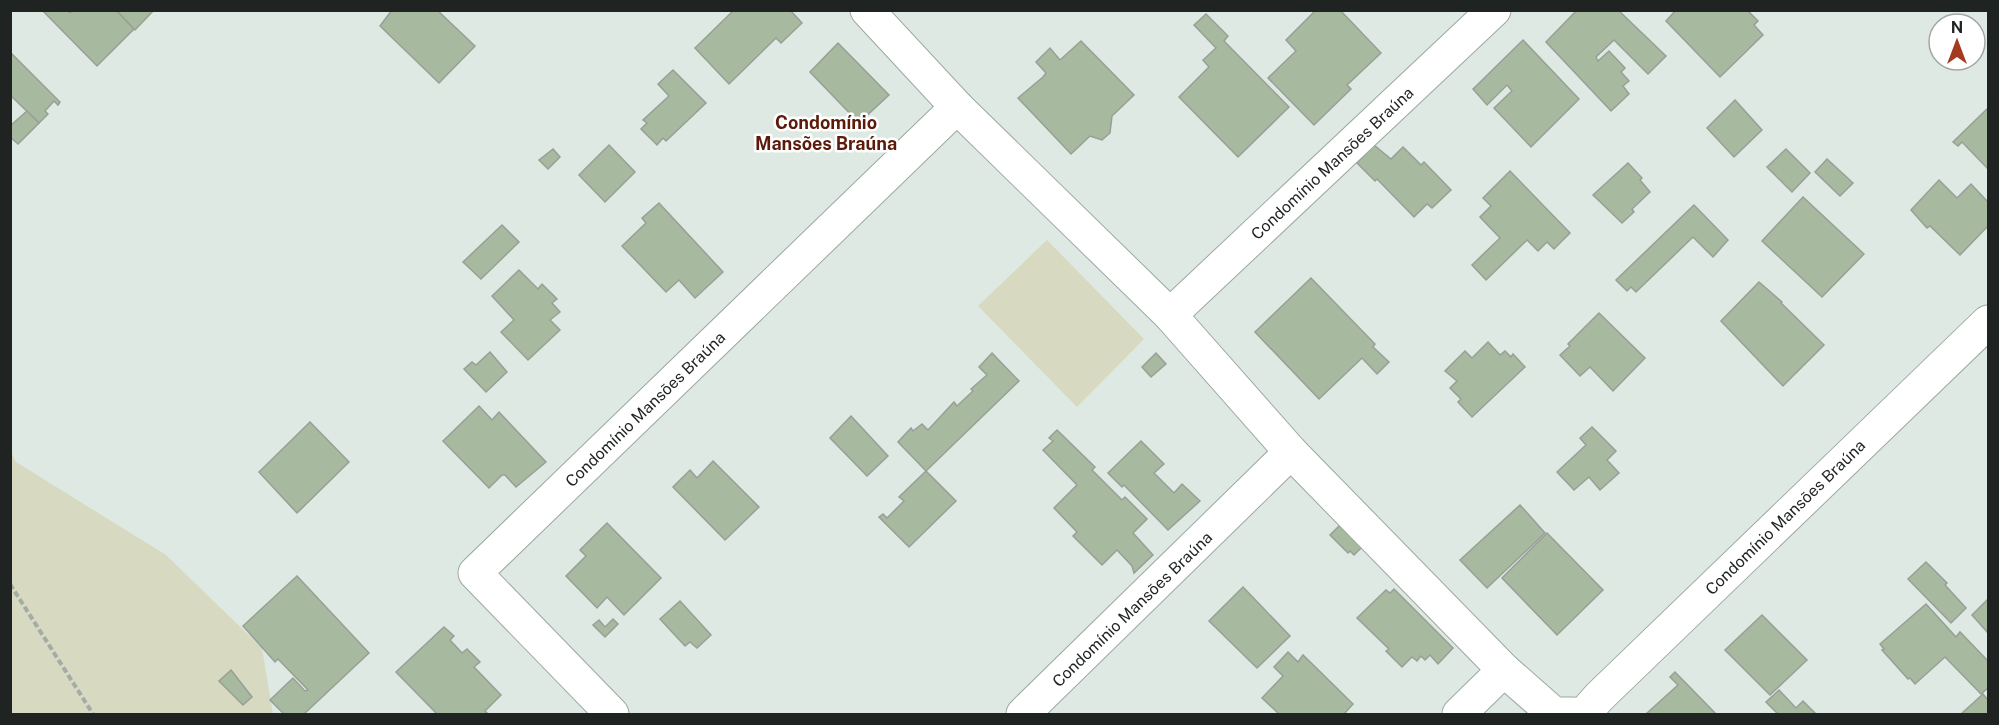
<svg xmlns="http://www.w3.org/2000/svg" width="1999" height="725" font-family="'Public Sans',sans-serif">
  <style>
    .green { fill: #d7d9c0 }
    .building { fill: #a7ba9f; stroke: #989f96; stroke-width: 1.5 }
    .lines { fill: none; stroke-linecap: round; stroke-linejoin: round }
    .minor-casing { stroke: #9da8a2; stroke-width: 35 }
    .path { stroke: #a3aca7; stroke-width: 4; stroke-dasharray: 6 3; stroke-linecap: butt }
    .minor { stroke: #fff; stroke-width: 33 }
    .labels { text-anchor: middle; stroke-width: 5; stroke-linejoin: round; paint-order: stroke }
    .street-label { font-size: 16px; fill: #1f2321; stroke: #fff }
    .neighbourhood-label { font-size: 18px; font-weight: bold; fill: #5c1a09; stroke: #fff }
  </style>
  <rect width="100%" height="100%" fill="#dee9e3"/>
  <g class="green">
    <path d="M1047,240l97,99 -67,68 -99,-101z"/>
    <path d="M10,450l6,12 150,93 96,93 11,66h-262z"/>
  </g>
  <g class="building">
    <path d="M42,10h25l3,3 3,-3h43l18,19 -37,37z"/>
    <path d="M116,10h38l-19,20z"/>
    <path d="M392,10h45l38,36 -36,37 -59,-57z"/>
    <path d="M734,10h56l12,13 -21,20 -5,-5 -47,46 -34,-36z"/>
    <path d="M1316,10h24l41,43 -34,32 4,4 -37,36 -46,-47 28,-27 -10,-11z"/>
    <path d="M1577,10h41l48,46 -18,18 -34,-34 -18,17 2,4 11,-10 16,17 -4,4 8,9 -6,5 6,8 -18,17 -65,-69z"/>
    <path d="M1676,10h71l11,11 -4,4 9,10 -43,42 -54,-56z"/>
    <path d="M1206,14l22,22 -4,5 65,66 -51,50 -59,-60 30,-30 -6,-7 13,-12 -22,-23z"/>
    <path d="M1523,40l56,59 -48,48 -37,-39 18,-17 -5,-6 -20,20 -14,-16z"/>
    <path d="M1081,41l53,54 -22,21 -2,17 -8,7 -12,-4 -19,18 -53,-56 25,-21 3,-4 -10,-11 14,-14 10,12z"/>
    <path d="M838,43l51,52 -30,28 -49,-51z"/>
    <path d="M10,52l50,50 -2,3 -4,-4 -9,10 3,3 -9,9 -29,-28z"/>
    <path d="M673,70l33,33 -40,38 -3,-3 -6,7 -16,-16 6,-6 -4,-3 26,-24 -11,-12z"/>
    <path d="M1735,100l27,30 -28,27 -27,-29z"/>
    <path d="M1988,108v61l-26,-27 -4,4 -5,-4z"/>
    <path d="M27,111l12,12 -21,21 -8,-7v-11z"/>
    <path d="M609,145l26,27 -30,30 -26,-27z"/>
    <path d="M1374,145l17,14 12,-12 18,18 3,-3 27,28 -19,18 -5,-4 -13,13 -37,-38 -2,2 -18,-18z"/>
    <path d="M553,149l7,8 -12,12 -9,-9z"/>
    <path d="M1786,149l24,24 -18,19 -25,-25z"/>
    <path d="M1827,159l26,24 -13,13 -25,-24z"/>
    <path d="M1628,163l14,15 -2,2 10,12 -18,17 2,3 -12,11 -29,-28z"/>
    <path d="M1510,171l60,62 -16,16 -7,-7 -9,9 -11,-11 -41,40 -14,-15 28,-27 -20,-21 11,-11 -8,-8z"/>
    <path d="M1939,180l18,18 14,-14 17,18v24l-28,29 -30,-29 -3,2 -16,-18z"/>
    <path d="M1803,197l61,57 -42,43 -60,-56z"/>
    <path d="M659,203l64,69 -28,26 -16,-18 -13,12 -44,-46 24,-23 -4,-5z"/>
    <path d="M1694,205l34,35 -15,17 -20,-20 -57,55 -5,-5 -4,4 -11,-11z"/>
    <path d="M502,225l17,17 -38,37 -18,-17z"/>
    <path d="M519,270l19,19 4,-5 15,15 -5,4 8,9 -10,8 10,10 -32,30 -27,-28 13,-12 -22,-24z"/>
    <path d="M1311,278l64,66 -2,3 16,15 -12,12 -15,-16 -43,41 -64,-67z"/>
    <path d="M1759,282l23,20 -1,1 43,42 -41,41 -62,-65z"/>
    <path d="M1599,313l46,45 -32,33 -23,-24 -10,9 -20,-21 10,-9 -2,-2z"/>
    <path d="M1488,342l12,13 5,-4 6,6 2,-3 12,13 -53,50 -14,-15 3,-3 -11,-11 7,-7 -12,-10 20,-20 7,7z"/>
    <path d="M490,352l17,20 -21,20 -22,-23 8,-7 4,3z"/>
    <path d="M992,353l27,28 -93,90 -28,-29 13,-14 2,3 9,-7 6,6 26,-28 3,4 16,-15 -2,-2 16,-14 -8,-8z"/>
    <path d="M1156,353l10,11 -15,13 -9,-10z"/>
    <path d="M479,406l13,14 7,-8 47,50 -30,25 -11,-12h-3l-13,13 -46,-47z"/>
    <path d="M851,416l37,40 -21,20 -37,-38z"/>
    <path d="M310,422l39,40 -52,51 -38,-41z"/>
    <path d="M1592,427l24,24 -9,9 12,13 -19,17 -11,-13 -15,13 -17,-18 29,-27 -6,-7z"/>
    <path d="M1057,430l38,37 -3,3 30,30 3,-3 22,22 -14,14 20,22 -19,18 -2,-7 -15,-16 -15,15 -29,-29 4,-4 -23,-24 23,-23 -34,-35 10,-9 -4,-3z"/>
    <path d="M1141,441l23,23 -10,9 20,20 8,-9 18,17 -32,29 -44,-45 -2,2 -14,-14z"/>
    <path d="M713,461l46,46 -34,33 -52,-53 17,-17 7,8z"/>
    <path d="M926,471l30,30 -47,46 -30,-30 4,-3 4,4 17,-17 -5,-4z"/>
    <path d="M1520,505l25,28 -58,55 -27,-28z"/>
    <path d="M607,523l54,55 -37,37 -17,-18 -10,11 -31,-32 20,-20 -6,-6z"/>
    <path d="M1340,525l22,22 -8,8 -4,-4 -2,2 -18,-18z"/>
    <path d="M1547,533l56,57 -46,45 -55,-57z"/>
    <path d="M1926,562l21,21 -2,2 21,23 -15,15 -43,-44z"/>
    <path d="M297,576l72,77 -65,61h-20l-14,-14 23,-22 12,13 3,-1 -30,-31 -3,3 -32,-36z"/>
    <path d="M1243,587l47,49 -33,32 -48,-47z"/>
    <path d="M1394,589l59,59 -15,16 -8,-9 -5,5 -4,-4 -4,5 -5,-4 -10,10 -16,-16 3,-2 -32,-31 29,-28 4,3z"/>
    <path d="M1988,599v34l-16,-18z"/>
    <path d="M680,601l31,34 -14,13 -7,-6 -5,4 -25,-27z"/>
    <path d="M1926,604l30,33 4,-5 28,29v27l-7,6 -36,-37 -30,27 -5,-6 -2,1 -26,-29 2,-1 -4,-5z"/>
    <path d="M1762,615l45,45 -37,35 -45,-45z"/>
    <path d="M613,619l5,5 -13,13 -12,-12 6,-5 6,7z"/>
    <path d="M444,627l10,9 -4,4 12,13 5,-4 13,13 -6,5 27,28 -16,16 3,3h-51l-41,-42z"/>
    <path d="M1288,652l10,10 5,-7 50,49 -9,10h-65l-17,-16 21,-22 -9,-9z"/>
    <path d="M231,670l21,27 -9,8 -24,-24z"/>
    <path d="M1675,672l41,42h-70l32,-29 -8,-8z"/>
    <path d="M1779,690l17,18 7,-7 13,13h-38l-12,-12z"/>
    <path d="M1983,694l5,6v14h-27z"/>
  </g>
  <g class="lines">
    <g class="minor-casing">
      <g id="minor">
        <path d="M867,10l90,97 213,208 121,137 213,218 50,44h19"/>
        <path d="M1170,315l324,-305"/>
        <path d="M612,714l-137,-141 482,-466"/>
        <path d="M1023,714l268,-262"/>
        <path d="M1459,714l45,-44"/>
        <path d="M1584,714l15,-17 389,-375"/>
      </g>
    </g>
    <path class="path" d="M10,584l83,130"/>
    <use href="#minor" class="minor"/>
  </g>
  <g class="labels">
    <g class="street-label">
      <text transform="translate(1332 163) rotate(-43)" y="6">Condomínio Mansões Braúna</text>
      <text transform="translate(645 409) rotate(-44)" y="6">Condomínio Mansões Braúna</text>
      <text transform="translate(1785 517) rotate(-44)" y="6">Condomínio Mansões Braúna</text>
      <text transform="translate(1132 609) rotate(-44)" y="6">Condomínio Mansões Braúna</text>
    </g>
    <g class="neighbourhood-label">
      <text x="826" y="129">Condomínio<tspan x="826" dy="21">Mansões Braúna</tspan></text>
    </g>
  </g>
  <rect width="1999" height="725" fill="none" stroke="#1f2321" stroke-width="24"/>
  <g transform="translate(1957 42)"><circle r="28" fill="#ffffff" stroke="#a5a7a6" stroke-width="1.5"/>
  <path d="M0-4.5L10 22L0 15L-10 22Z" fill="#a43b21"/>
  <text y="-9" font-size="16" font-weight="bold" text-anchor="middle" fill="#1f2321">N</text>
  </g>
</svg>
